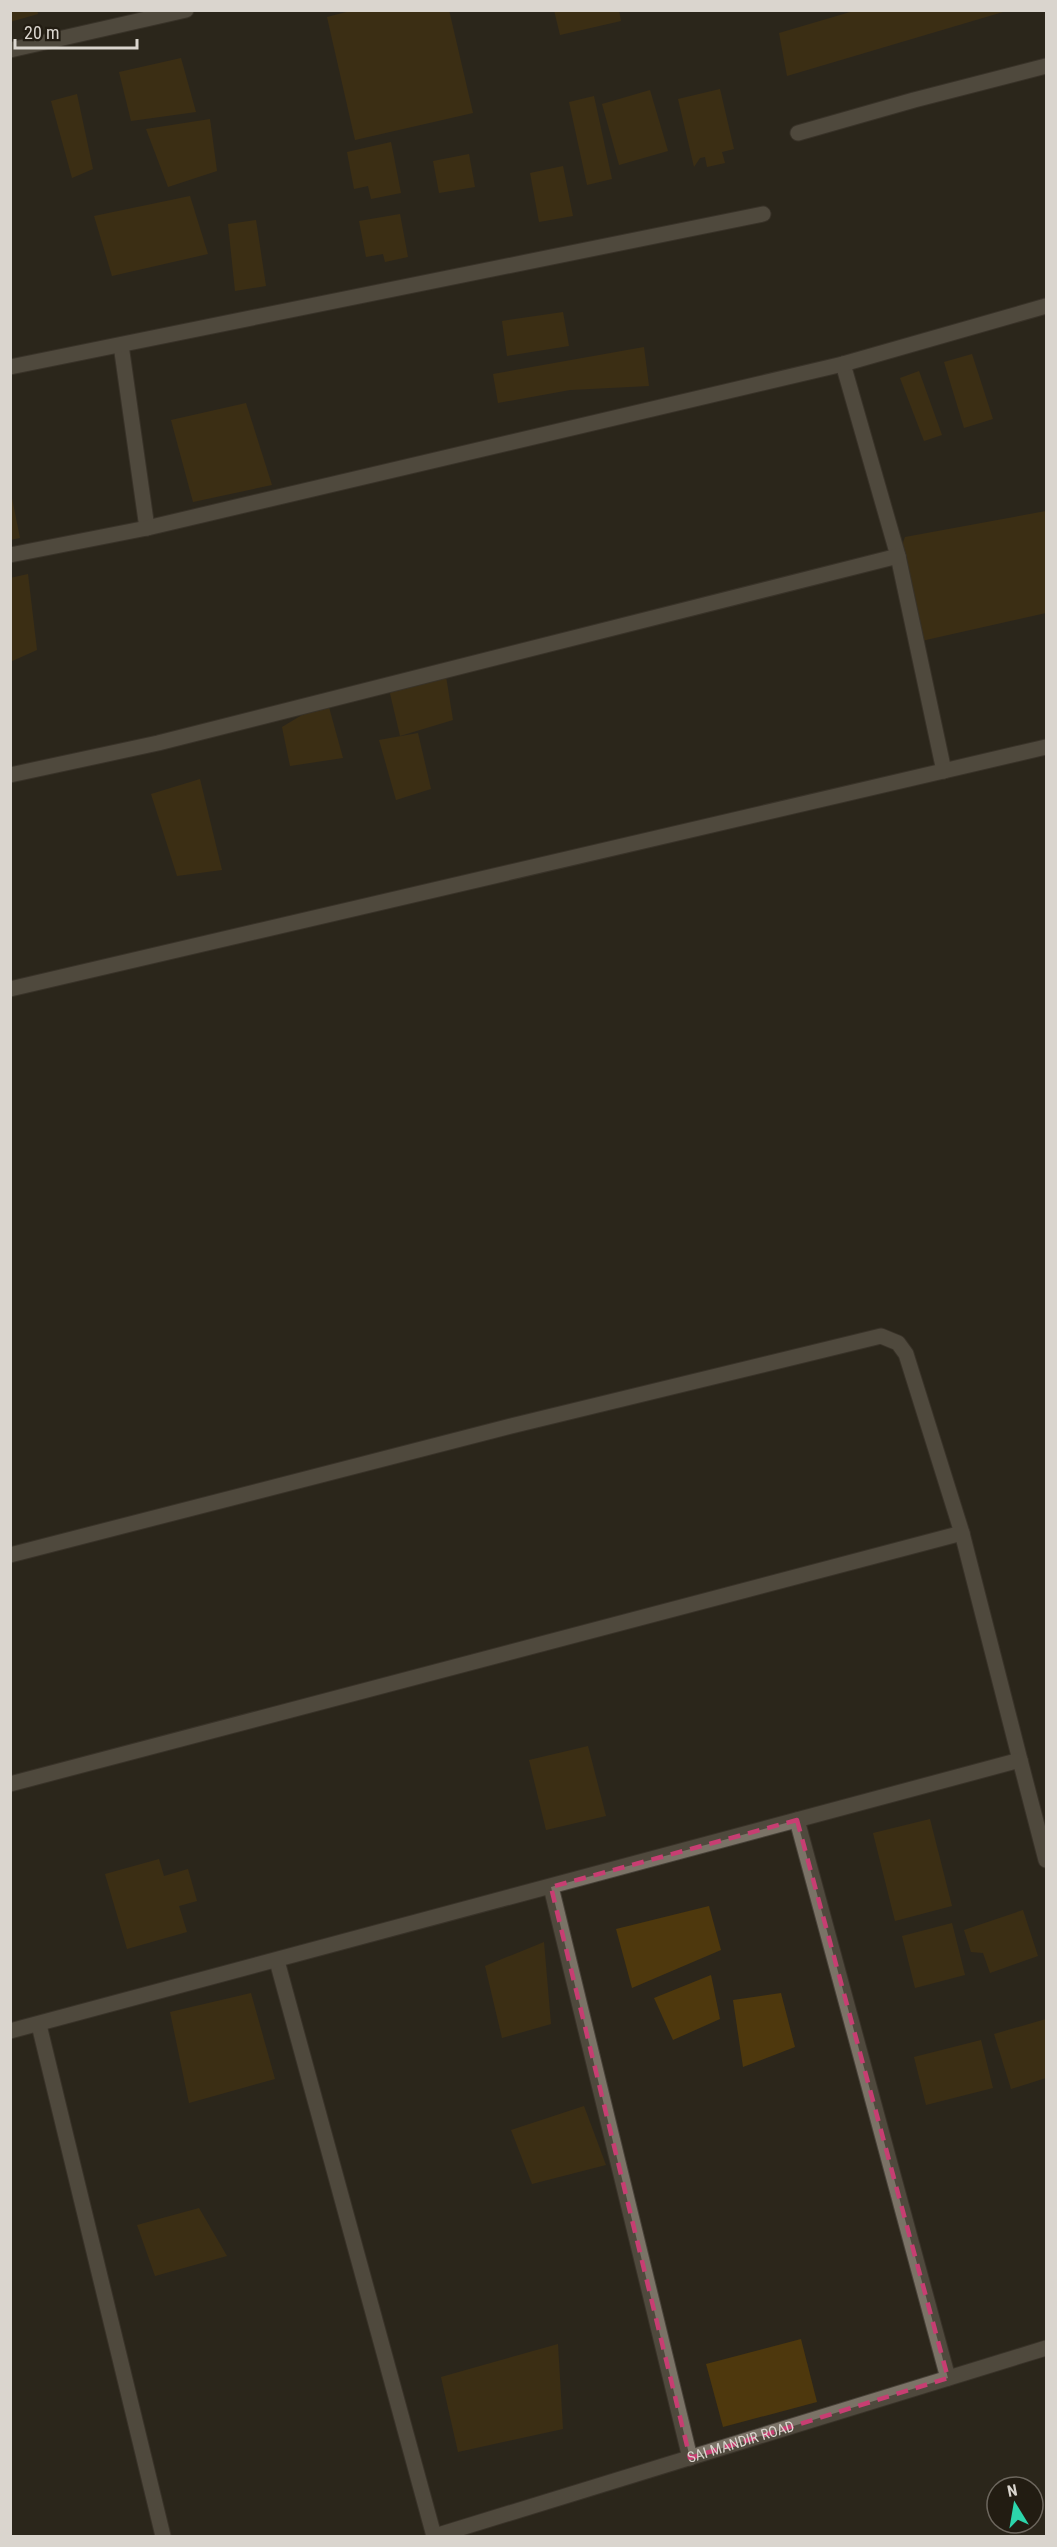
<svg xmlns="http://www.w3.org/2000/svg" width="1057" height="2547" font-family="'Roboto Condensed',sans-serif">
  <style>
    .building { fill: #4e380d }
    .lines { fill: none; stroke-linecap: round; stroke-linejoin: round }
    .minor-casing { stroke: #484239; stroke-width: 17 }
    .minor { stroke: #7b7367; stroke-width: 15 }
    .marked { fill: none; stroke: #c73e72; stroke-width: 4.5; stroke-dasharray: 12 8; stroke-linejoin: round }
    .labels { text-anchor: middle; stroke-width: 4.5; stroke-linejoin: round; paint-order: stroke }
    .street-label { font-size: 15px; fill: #dad5ce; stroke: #221c12 }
  </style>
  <rect width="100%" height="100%" fill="#2c261b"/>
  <g class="building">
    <path d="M10,10h27l1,4 -28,8z"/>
    <path d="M354,10h95l24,103 -118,27 -28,-123z"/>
    <path d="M554,10h65l2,11 -61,14z"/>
    <path d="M857,10h146v2l-216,64 -8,-43z"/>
    <path d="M181,58l15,54 -65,9 -12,-49z"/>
    <path d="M720,89l14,60 -12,3 3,11 -18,4 -2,-10 -5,1 -6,9 -16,-68z"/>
    <path d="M650,90l18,61 -49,14 -17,-61z"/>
    <path d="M77,94l16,75 -21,9 -21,-77z"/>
    <path d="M594,96l18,83 -25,6 -18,-83z"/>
    <path d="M210,119l7,52 -49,16 -22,-58z"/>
    <path d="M391,142l10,51 -30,6 -3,-13 -14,3 -7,-37z"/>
    <path d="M469,154l6,33 -36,6 -6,-32z"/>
    <path d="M563,166l10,50 -34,6 -9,-49z"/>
    <path d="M190,196l18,58 -96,22 -18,-60z"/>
    <path d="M400,214l8,43 -23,5 -2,-8 -17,3 -7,-36z"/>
    <path d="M256,220l10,66 -31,5 -7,-67z"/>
    <path d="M563,312l6,34 -62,10 -5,-35z"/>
    <path d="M644,347l5,39 -79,4 -72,13 -5,-29z"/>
    <path d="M972,354l21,65 -29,9 -20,-66z"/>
    <path d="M919,371l23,64 -18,6 -24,-63z"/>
    <path d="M246,403l26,82 -79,17 -22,-82z"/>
    <path d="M10,488l10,50 -10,2z"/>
    <path d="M1046,511v102l-129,29 -19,-86 7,-19z"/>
    <path d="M28,574l9,76 -27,12v-84z"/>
    <path d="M445,670l8,50 -53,16 -12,-51z"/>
    <path d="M327,700l16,58 -53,8 -8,-39z"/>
    <path d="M418,733l13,56 -35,11 -17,-60z"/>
    <path d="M200,779l22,91 -45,6 -26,-82z"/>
    <path d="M588,1746l18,70 -60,14 -17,-70z"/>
    <path d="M930,1819l22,87 -57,15 -22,-88z"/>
    <path d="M159,1859l5,17 24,-7 9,32 -18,5 8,26 -60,17 -22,-75z"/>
    <path d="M709,1906l12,44 -89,38 -16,-59z"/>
    <path d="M1023,1910l15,46 -48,17 -7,-20 -12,-1 -7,-22z"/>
    <path d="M952,1923l13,52 -50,13 -13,-52z"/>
    <path d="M544,1942l7,82 -49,14 -17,-72z"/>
    <path d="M711,1975l9,44 -47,21 -19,-42z"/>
    <path d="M251,1993l24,86 -86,24 -19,-91z"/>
    <path d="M781,1993l14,54 -52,20 -10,-67z"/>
    <path d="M1046,2019v59l-35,11 -17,-55z"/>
    <path d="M981,2040l12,48 -67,17 -12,-48z"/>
    <path d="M584,2106l22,59 -74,19 -21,-54z"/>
    <path d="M199,2208l28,48 -72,20 -18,-51z"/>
    <path d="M801,2339l16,63 -94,25 -17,-63z"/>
    <path d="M558,2344l5,85 -105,23 -17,-75z"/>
  </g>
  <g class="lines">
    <g class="minor-casing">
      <g id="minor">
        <path d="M10,50l176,-40"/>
        <path d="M798,133l116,-33 132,-34"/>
        <path d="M121,345l26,183"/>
        <path d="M843,364l55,192 46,215"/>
        <path d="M10,367l753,-153"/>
        <path d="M10,555l137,-27 696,-164 203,-58"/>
        <path d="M10,775l148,-32 740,-187"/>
        <path d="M10,989l1036,-242"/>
        <path d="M10,1555l501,-129 370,-90 17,7 8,11 56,179"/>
        <path d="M10,1784l952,-251 58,227"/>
        <path d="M797,1820l151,558"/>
        <path d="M551,1887l139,571"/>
        <path d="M277,1961l157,575"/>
        <path d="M39,2025l124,511"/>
        <path d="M10,2031l1010,-271 26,100"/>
        <path id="s1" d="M435,2536l611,-188"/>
      </g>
    </g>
    <use href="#minor" class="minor"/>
  </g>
  <path d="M0 0H1057V2547H0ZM797,1820l151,558 -258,80 -139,-571z" fill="#2c261b" fill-opacity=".55" fill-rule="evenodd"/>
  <path class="marked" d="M797,1820l151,558 -258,80 -139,-571z"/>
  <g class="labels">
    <g class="street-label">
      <text dy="5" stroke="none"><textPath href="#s1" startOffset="320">SAI MANDIR ROAD</textPath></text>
    </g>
  </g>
  <rect width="1057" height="2547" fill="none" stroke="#dad5ce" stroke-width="24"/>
  <g transform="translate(1015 2505) rotate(349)"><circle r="28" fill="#221c12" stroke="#6c665d" stroke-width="1.5"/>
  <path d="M0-4.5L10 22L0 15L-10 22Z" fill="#2cd5ab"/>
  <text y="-9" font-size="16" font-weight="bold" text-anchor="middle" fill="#dad5ce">N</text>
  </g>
  <path d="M15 39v9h122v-9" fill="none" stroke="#dad5ce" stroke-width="3"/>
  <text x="24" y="39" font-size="18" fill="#dad5ce" stroke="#221c12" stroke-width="4.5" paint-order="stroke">20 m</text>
</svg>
